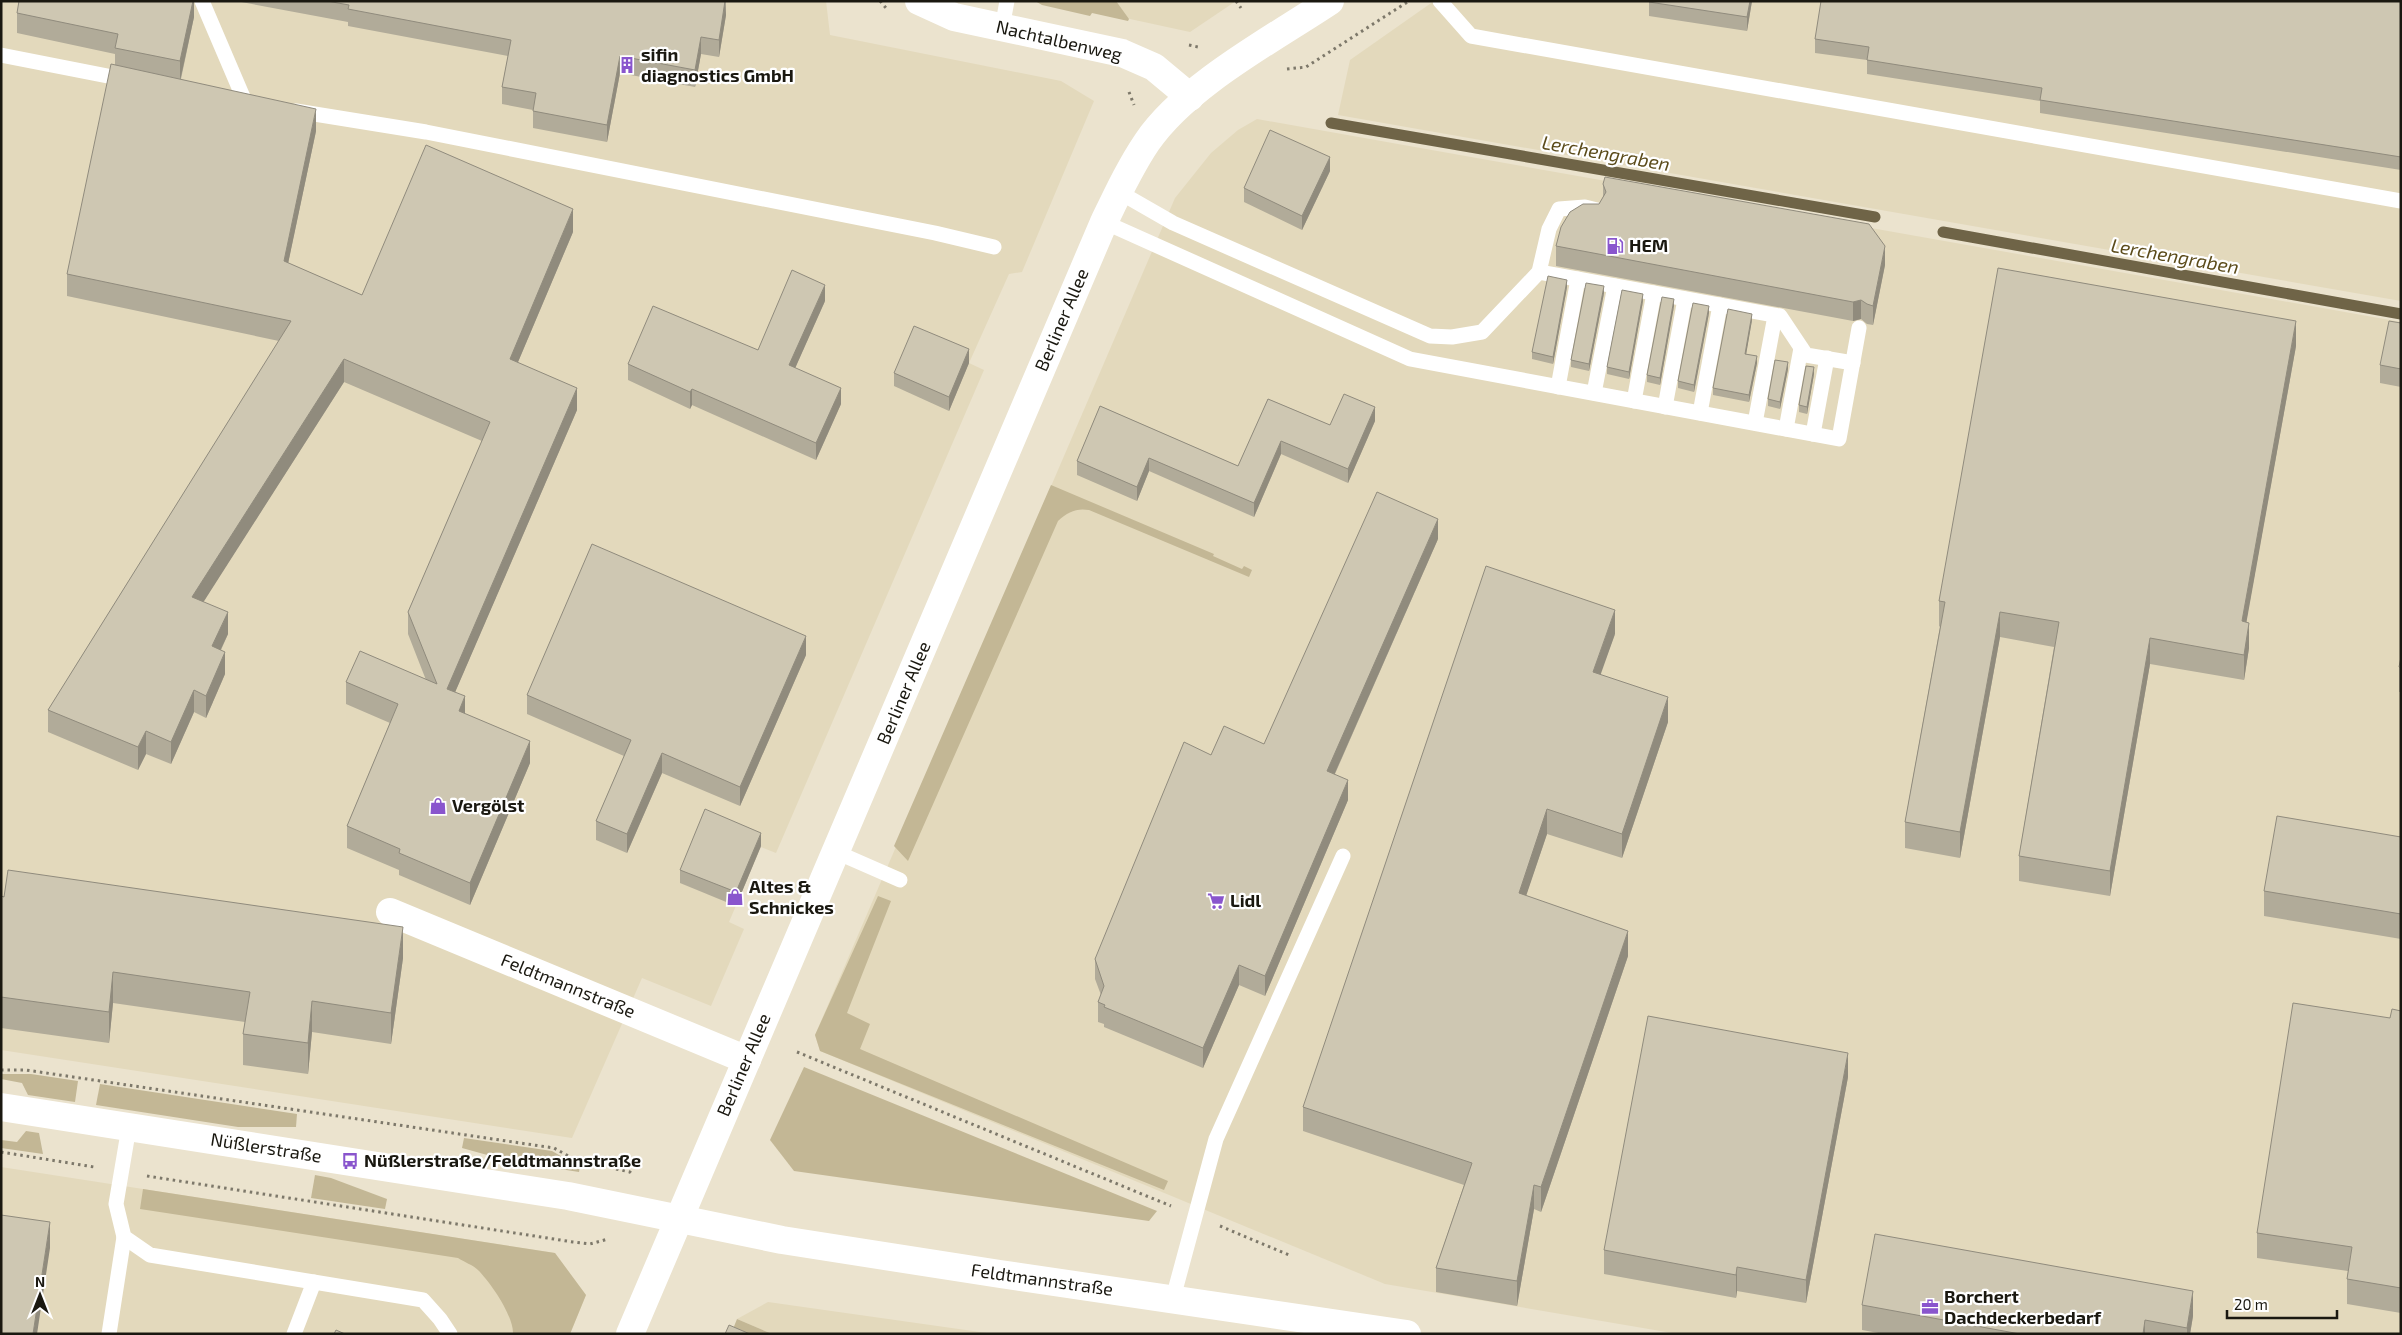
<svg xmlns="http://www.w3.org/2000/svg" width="2402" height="1335" font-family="'Exo 2',sans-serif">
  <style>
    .built { fill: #e3d9bc }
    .green { fill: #c3b795 }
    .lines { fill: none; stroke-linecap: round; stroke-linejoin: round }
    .stream { stroke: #6f6447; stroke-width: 11 }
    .path { stroke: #7d786a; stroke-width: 3; stroke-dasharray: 2.5 4; stroke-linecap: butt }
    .service { stroke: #fff; stroke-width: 15 }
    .minor { stroke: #fff; stroke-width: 28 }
    .tertiary { stroke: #fff; stroke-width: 28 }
    .primary { stroke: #fff; stroke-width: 28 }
    .wall { fill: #b1ab99 }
    .shaded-wall { fill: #908b7d }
    .building { fill: #cec7b2; stroke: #908b7d }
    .labels { text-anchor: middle; stroke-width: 4.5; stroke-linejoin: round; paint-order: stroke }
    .street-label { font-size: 18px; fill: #1a1810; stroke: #fff }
    .poi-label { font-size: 18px; font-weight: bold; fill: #1a1810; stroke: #fff; text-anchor: start }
    .water-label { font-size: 19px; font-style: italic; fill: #5b4b1a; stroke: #fff }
  </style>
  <rect width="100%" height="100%" fill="#ebe3ce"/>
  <g class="built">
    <path d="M1,1h825l4,34 231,46 33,20 -72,171 -13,2 -40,89 15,7 -208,483 -15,-6 -32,75 15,7 -33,77 -69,-28 -70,160 -571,-88z"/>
    <path d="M1047,1h189l-46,31z"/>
    <path d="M1434,1h967v300l-1063,-186 12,-55z"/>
    <path d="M1257,119l1144,203v1012h-723l-293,-50 -565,-233 -5,-16 360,-837 36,-45 27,-23z"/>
    <path d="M1,1167l554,86 31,42 -16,39h-569z"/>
    <path d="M768,1302l226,32h-222l-35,-15z"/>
  </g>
  <g class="green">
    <path d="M1035,1h81l13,18 -1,2 -36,-8 -2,3 -48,-11z"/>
    <path d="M1051,485l163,69 -1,2 29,13 2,-3 8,4 -3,7 -160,-67c-13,-2 -21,2 -31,11l-150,340 -14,-15z"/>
    <path d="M878,896l13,5 -44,112 23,11 -10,25 308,132 -4,9 -344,-139 -5,-16z"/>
    <path d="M804,1067l353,144 -8,10 -355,-50 -24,-31z"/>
    <path d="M1,1074h30l47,7 -3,21 -47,-7 -6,-12 -21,-4z"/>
    <path d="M100,1084l197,30 -1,13h-58l-142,-22z"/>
    <path d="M26,1131l13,2 4,21 -42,-6v-8l16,2z"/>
    <path d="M464,1138l88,13 28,16 -1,5 -70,-11 -47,-13z"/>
    <path d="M315,1175l16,3 56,21 -2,10 -74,-11z"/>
    <path d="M143,1189l412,64 31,42 -16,39h-57c1,-18 -23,-52 -35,-64 -5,-5 -14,-8 -20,-12l-318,-49z"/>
    <path d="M737,1319l35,15h-41z"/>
  </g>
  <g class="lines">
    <g class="stream">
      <path d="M1331,123l544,94"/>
      <path d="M1943,232l458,82"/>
    </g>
    <g class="path">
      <path d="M880,1l6,7"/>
      <path d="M1236,1l5,7"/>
      <path d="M1189,45l9,2"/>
      <path d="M1287,69l19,-2 103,-66"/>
      <path d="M1129,92l5,13"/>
      <path d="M797,1052l374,154"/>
      <path d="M1,1070h25l528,78 27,15"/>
      <path d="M1,1152l93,15"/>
      <path d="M616,1169l14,3 3,3"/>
      <path d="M147,1176l426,66 17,2 18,-5"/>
      <path d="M1220,1226l69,29"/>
    </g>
    <g class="service">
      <path d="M202,1l44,103"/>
      <path d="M1440,1l31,35 930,165"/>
      <path d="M1002,28l5,-27"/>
      <path d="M1,55l127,25"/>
      <path d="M296,111l130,21 509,101 59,14"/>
      <path d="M1119,192l54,31 257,113 22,1 30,-5 57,-60 10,-43 10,-20 26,-2 12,3"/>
      <path d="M1104,222l306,137 429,80 20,-111"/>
      <path d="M1539,272l241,44 26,39 47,8"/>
      <path d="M1558,387l20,-108"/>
      <path d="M1594,393l21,-107"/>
      <path d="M1634,401l20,-108"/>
      <path d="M1665,407l20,-108"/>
      <path d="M1700,413l20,-108"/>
      <path d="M1755,423l20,-107"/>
      <path d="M1786,429l15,-81"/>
      <path d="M1813,434l14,-76"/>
      <path d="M836,852l64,28"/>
      <path d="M129,1127l-13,77 8,33 26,18 273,45 17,19 10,15"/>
      <path d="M1173,1298l43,-159 127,-283"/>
      <path d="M109,1334l15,-97"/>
      <path d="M294,1334l20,-52"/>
    </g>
    <g class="minor">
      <path d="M919,1l35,16 168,36 32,14 36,30"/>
      <path d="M390,912l357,148"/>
    </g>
    <path class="tertiary" d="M1,1107l567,89 214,44 218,34 407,60"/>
    <path class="primary" d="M630,1334l474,-1112c13,-27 26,-55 43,-80 39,-57 126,-103 183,-141"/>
  </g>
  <g class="wall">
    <path d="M194,1v16l-13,62 135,52 -28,132 74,32 211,-63 -55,130 59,48 -122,282 10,22 65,49 -60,142 -71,-30v-5l-52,-22v-22l43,-103 -44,-19v-22l80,-2 -18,-46v-22l74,-171 -138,-59 -141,220 25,32 -7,16 4,24 -19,44 -12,-6 -23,52 -25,-10 -8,16 -90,-38v-22l231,-369 -212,-45v-22l48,-209v-11l-98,-21v-20z"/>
    <path d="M236,1h490v14l-7,42 -18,-3 -6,33 -75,-14 -13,69 -74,-14v-18l-31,-6v-17l6,-31 -160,-30v-4z"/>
    <path d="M1752,1l-5,30 -98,-15v-14z"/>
    <path d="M2401,1v169l-361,-57v-12l-173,-27v-14l-52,-7v-14z"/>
    <path d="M1330,171l-28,59 -58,-28v-14z"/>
    <path d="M1603,184l282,81 -12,60 -6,-1 -6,-5 -8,2 -297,-55v-20l43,-42 4,-7z"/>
    <path d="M1567,287l-14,77 -21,-5v-7z"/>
    <path d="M1604,293l-15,78 -18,-4v-7z"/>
    <path d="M825,301l-30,67 46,36 -25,56 -124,-55 -2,4 -62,-29v-16l130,-14z"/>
    <path d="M1643,301l-14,78 -22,-5v-7z"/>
    <path d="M1674,306l-14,79 -13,-3v-7z"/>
    <path d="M1709,313l-15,79 -16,-4v-7z"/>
    <path d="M1752,320l-6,34 11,9 -8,39 -36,-7v-7z"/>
    <path d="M2401,323v64l-21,-4v-18z"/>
    <path d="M2296,346l-50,276 3,26 -5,32 -94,-16 -40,232 -91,-15v-25l35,-209 -54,-10 -40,221 -55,-10v-26l35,-195 -1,-1v-25z"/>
    <path d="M969,363l-20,48 -55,-25v-13z"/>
    <path d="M1788,369l-8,40 -12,-3v-7z"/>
    <path d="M1814,374l-7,40 -8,-2v-7z"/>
    <path d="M1268,399l62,26 45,-4 -27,62 -67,-29 -27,63 -105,-46 -12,30 -60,-26v-14l23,-55 138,60z"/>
    <path d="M1438,539l-103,235 13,26 -83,196 -26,-11 -36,83 -99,-41v-3l-6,-2v-20l3,-7 -6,-16v-20l116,-204 53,-11z"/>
    <path d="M1615,634l-15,40 68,48 -46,136 -75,-24 -21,61 102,61 -87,256 -7,-3 -17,97 -81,-14v-24l28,-83 -161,-54v-24z"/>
    <path d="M806,655l-66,151 -78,-33 -35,80 -31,-13v-19l28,-65 -97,-42v-19z"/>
    <path d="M2401,657v35h-2v-25z"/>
    <path d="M2401,837v102l-137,-23v-25z"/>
    <path d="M761,846l-25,60 -56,-23v-13z"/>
    <path d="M1,896l402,62 -12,86 -79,-12 -4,42 -65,-9v-31l2,-12 -132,-19 -4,40 -108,-15z"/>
    <path d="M2401,1011v302l-54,-9v-25l1,-8 -91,-13v-25l133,-215z"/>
    <path d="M1848,1077l-42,226 -69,-12 -1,7 -132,-24v-24z"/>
    <path d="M1862,1305l331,11 -3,18h-306l-22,-4z"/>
  </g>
  <g class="shaded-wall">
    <path d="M193,1h1v16l-14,64v-20z"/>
    <path d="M725,1l1,14 -7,42v-17z"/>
    <path d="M1750,1h2l-5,30v-14z"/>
    <path d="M701,37v17l-6,33v-17z"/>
    <path d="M620,56v17l-13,69v-17z"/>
    <path d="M316,109v22l-32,152v-22z"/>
    <path d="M1330,157v14l-28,59v-14z"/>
    <path d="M573,209v23l-63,149v-22z"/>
    <path d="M1885,246v19l-12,60v-19z"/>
    <path d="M1567,280v7l-14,77v-7z"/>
    <path d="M825,285v16l-36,81v-17z"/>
    <path d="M1604,286v7l-15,78v-7z"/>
    <path d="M1643,294v7l-14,78v-7z"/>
    <path d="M1674,299v7l-14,79v-7z"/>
    <path d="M1861,300v19l-8,2v-19z"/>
    <path d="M1709,306v7l-15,79v-7z"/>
    <path d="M1752,314v6l-7,41v-7z"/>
    <path d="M2296,321v25l-54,301v-26z"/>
    <path d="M969,349v14l-20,48v-14z"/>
    <path d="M1757,356v7l-8,39v-7z"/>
    <path d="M344,359v23l-152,238v-23z"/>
    <path d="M1788,362v7l-8,40v-7z"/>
    <path d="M1814,367v7l-7,40v-7z"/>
    <path d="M577,388v22l-130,301v-22z"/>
    <path d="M841,388v16l-25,56v-17z"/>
    <path d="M692,389v16l-2,4v-17z"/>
    <path d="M1375,407v14l-27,62v-14z"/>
    <path d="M1281,441v13l-27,63v-14z"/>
    <path d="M1149,458v13l-12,30v-14z"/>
    <path d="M1438,519v20l-111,252v-20z"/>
    <path d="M1615,610v24l-22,62v-24z"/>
    <path d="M228,612v22l-16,34v-22z"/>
    <path d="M2000,612v25l-40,221v-26z"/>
    <path d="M2249,623v25l-5,32v-25z"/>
    <path d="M806,636v19l-66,151v-19z"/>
    <path d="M2150,638v26l-40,232v-25z"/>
    <path d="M225,652v22l-19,44v-22z"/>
    <path d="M194,690v22l-23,52v-22z"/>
    <path d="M465,696v23l-6,-8z"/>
    <path d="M1668,697v25l-46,136v-24z"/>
    <path d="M146,731v23l-8,16v-23z"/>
    <path d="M530,741v22l-60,142v-22z"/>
    <path d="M662,753v20l-35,80v-19z"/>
    <path d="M1348,780v20l-83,196v-20z"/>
    <path d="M1547,809v25l-28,83v-24z"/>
    <path d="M761,833v13l-25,60v-14z"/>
    <path d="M403,927v31l-12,86v-31z"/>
    <path d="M1628,931v25l-87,256v-25z"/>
    <path d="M1239,965v20l-36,83v-20z"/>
    <path d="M113,972v31l-4,40v-31z"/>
    <path d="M312,1001v31l-4,42v-31z"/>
    <path d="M1848,1053v24l-42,226v-23z"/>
    <path d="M1534,1185v24l-17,97v-25z"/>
    <path d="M50,1222v26l-13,86h-4z"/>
    <path d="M1737,1267v24l-1,7v-23z"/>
    <path d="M2193,1291v25l-3,18h-3v-6z"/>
    <path d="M2145,1320v14h-2z"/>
  </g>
  <g class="building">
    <path d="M19,1h174l-13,60 -65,-13 3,-14 -101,-21z"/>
    <path d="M327,1h398l-6,39 -18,-3 -6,33 -75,-14 -13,69 -74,-14 3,-18 -34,-6 9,-47 -163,-31 1,-4z"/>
    <path d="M1649,1h101l-3,16 -98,-15z"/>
    <path d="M1821,1h580v156l-361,-57 2,-12 -175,-28 2,-13 -54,-8z"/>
    <path d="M111,64l205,45 -32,152 78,34 64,-150 147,64 -63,150 67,29 -130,301 18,7 -6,15 71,30 -60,142 -71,-30 1,-4 -53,-23 51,-122 -52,-22 14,-31 77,33 -29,-72 82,-190 -146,-63 -152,238 36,15 -16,34 13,6 -19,44 -12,-6 -23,52 -25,-11 -8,16 -90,-37 243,-389 -224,-47z"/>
    <path d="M1270,130l60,27 -28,59 -58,-28z"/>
    <path d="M1605,177l264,47 16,22 -12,60 -6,-2 -6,-4 -8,2 -297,-56 5,-19 9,-15 13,-8h16l7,-12 -3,-8z"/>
    <path d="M1998,268l298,53 -54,300 7,2 -5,32 -94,-17 -40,233 -91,-15 40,-234 -59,-10 -40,220 -55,-10 40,-220 -6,-1z"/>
    <path d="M792,270l33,15 -36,80 52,23 -25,55 -124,-54 -2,3 -62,-28 25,-58 105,44z"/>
    <path d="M1548,276l19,4 -14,77 -21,-5z"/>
    <path d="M1586,283l18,3 -15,78 -18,-4z"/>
    <path d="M1622,290l21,4 -14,78 -22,-5z"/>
    <path d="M1662,297l12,2 -14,79 -13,-3z"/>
    <path d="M1693,303l16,3 -15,79 -16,-4z"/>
    <path d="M1728,309l24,5 -7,40 12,2 -8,39 -36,-7z"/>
    <path d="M2389,321l12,2v46l-21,-4z"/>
    <path d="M914,326l55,23 -20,48 -55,-24z"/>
    <path d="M1775,360l13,2 -8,40 -12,-3z"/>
    <path d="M1806,366l8,1 -7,40 -8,-2z"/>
    <path d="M1344,394l31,13 -27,62 -67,-28 -27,62 -105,-45 -12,29 -60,-26 23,-55 138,60 30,-67 62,26z"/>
    <path d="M1377,492l61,27 -111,252 21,9 -83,196 -26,-11 -36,83 -99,-41 1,-2 -7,-3 6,-16 -9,-27 89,-217 27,13 13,-29 40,18z"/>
    <path d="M592,544l214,92 -66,151 -78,-34 -35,81 -31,-13 35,-81 -104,-45z"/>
    <path d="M1486,566l129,44 -22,62 75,25 -46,137 -75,-25 -28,84 109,38 -87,256 -7,-2 -17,96 -81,-13 36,-105 -169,-56z"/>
    <path d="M2401,657v11l-2,-1z"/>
    <path d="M705,809l56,24 -25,59 -56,-22z"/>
    <path d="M2277,816l124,21v77l-137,-23z"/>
    <path d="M8,870l395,57 -12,86 -79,-12 -4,42 -65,-9 7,-42 -137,-20 -4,40 -108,-15v-101l3,1z"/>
    <path d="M2293,1003l97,15 2,-9 9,2v277l-54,-9 5,-32 -95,-14z"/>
    <path d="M1648,1016l200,37 -42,227 -69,-13 -1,8 -132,-25z"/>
    <path d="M1,1215l49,7 -17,112h-32z"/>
    <path d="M1875,1234l318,57 -6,37 -42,-8 -2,14h-123l-158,-29z"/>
    <path d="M729,1325l21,9h-25z"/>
    <path d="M336,1330l9,4h-11z"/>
  </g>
  <defs>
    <g id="building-bare" transform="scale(1.35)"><path d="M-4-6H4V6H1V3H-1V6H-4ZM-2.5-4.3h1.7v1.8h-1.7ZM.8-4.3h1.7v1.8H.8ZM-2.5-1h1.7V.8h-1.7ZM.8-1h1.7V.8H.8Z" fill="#8955cd" stroke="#fff" stroke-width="2.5" paint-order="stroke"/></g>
    <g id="fuel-bare" transform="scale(1.35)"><path d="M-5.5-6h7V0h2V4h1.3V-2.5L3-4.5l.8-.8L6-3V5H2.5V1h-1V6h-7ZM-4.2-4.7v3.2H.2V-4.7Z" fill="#8955cd" stroke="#fff" stroke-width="2.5" paint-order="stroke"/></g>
    <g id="shop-bare" transform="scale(1.35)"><path d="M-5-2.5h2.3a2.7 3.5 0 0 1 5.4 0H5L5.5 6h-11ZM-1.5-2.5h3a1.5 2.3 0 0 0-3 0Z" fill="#8955cd" stroke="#fff" stroke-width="2.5" paint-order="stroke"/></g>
    <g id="supermarket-bare" transform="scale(1.35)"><path d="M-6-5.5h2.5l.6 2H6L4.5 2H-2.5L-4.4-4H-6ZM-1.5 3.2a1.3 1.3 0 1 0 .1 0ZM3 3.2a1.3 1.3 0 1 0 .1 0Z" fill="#8955cd" stroke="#fff" stroke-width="2.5" paint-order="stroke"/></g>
    <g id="bus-bare" transform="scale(1.35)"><path d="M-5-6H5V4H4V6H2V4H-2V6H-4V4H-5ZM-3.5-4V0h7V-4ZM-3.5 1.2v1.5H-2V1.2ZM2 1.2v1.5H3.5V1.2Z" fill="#8955cd" stroke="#fff" stroke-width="2.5" paint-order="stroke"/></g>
    <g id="office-bare" transform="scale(1.35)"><path d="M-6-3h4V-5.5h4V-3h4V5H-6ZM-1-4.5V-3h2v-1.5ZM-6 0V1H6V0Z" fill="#8955cd" stroke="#fff" stroke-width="2.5" paint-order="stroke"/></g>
  </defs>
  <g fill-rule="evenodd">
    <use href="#building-bare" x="627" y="65"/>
    <use href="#fuel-bare" x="1615" y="246"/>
    <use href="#shop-bare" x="438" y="806"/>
    <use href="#shop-bare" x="735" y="897"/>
    <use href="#supermarket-bare" x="1216" y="901"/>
    <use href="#bus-bare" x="350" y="1161"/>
    <use href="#office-bare" x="1930" y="1307"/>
  </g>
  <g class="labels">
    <g class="street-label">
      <text transform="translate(1059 41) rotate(13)" y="6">Nachtalbenweg</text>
      <text transform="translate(1062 320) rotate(-67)" y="6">Berliner Allee</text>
      <text transform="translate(904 693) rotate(-67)" y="6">Berliner Allee</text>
      <text transform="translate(568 986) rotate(22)" y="6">Feldtmannstraße</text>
      <text transform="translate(744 1065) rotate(-67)" y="6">Berliner Allee</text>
      <text transform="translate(266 1148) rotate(9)" y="6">Nüßlerstraße</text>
      <text transform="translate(1042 1280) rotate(8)" y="6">Feldtmannstraße</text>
    </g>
    <g class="poi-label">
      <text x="641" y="61">sifin<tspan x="641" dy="21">diagnostics GmbH</tspan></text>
      <text x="1629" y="252">HEM</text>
      <text x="452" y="812">Vergölst</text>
      <text x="749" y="893">Altes &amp;<tspan x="749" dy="21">Schnickes</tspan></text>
      <text x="1230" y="907">Lidl</text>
      <text x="364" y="1167">Nüßlerstraße/Feldtmannstraße</text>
      <text x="1944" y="1303">Borchert<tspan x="1944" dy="21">Dachdeckerbedarf</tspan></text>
    </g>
    <g class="water-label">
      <text transform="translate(1606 153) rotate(10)" y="7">Lerchengraben</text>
      <text transform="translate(2175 256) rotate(10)" y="7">Lerchengraben</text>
    </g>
  </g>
  <rect width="2402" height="1335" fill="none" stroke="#1a1810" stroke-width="5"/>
  <g transform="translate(40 1295)" stroke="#ffffff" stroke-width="4" paint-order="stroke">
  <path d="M0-4L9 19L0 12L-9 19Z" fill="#1a1810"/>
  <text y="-8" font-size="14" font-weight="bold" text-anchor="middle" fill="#1a1810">N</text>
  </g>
  <path d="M2227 1310v8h110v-8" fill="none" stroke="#1a1810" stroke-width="2.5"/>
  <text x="2234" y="1310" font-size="15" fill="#1a1810" stroke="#ffffff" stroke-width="4" paint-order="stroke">20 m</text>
</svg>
